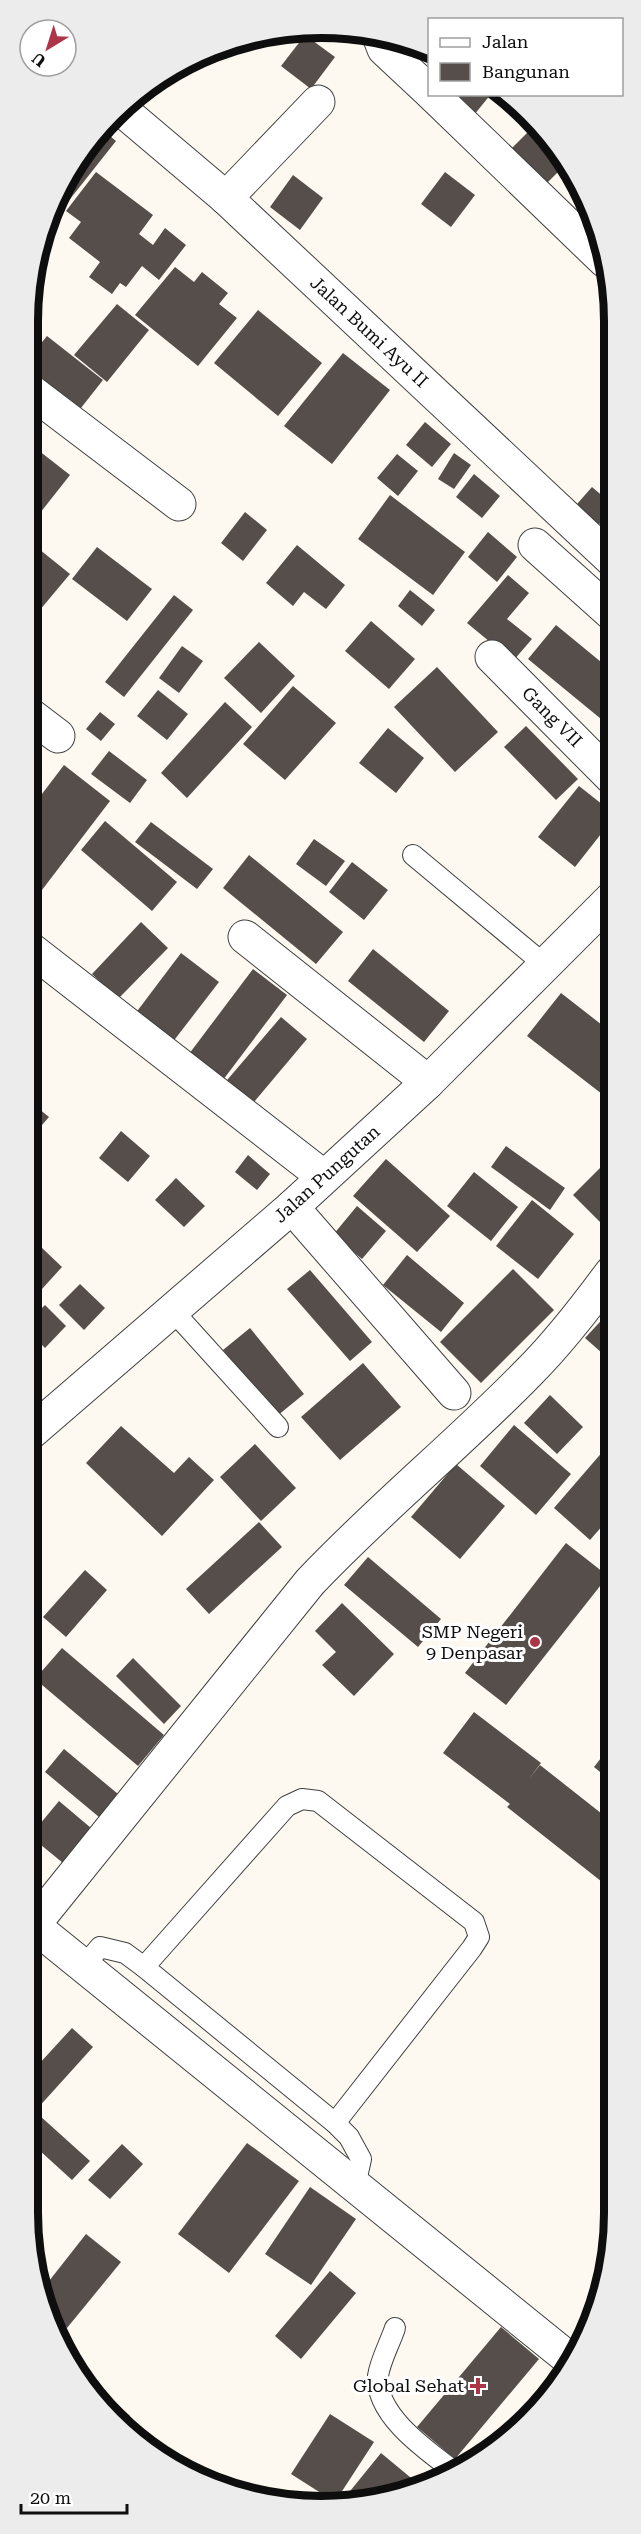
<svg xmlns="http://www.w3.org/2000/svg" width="641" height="2534" font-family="'Roboto Serif',serif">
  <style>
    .building { fill: #554e4b }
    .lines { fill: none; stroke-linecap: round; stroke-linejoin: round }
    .lane-casing { stroke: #414141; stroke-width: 22 }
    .street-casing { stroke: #414141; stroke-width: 35 }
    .lane { stroke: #fff; stroke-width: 20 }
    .street { stroke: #fff; stroke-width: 33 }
    .poi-dot { fill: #ae3547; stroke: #fff; stroke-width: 2 }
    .labels { text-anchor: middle; stroke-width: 6; stroke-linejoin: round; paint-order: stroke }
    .street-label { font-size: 18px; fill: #0e0e0e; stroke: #fff }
    .poi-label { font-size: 18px; fill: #0e0e0e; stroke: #fff; text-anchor: end }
    .rim { fill: none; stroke: #0e0e0e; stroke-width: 8 }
  </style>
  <rect width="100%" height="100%" fill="#fdf9f0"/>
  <g class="building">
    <path d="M305,35l30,22 -24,32 -30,-23z"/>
    <path d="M440,94h51l-21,26z"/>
    <path d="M536,124l29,41 -26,26 -35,-35z"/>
    <path d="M104,131l12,10 -57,72 -5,-3 12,-37z"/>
    <path d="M96,172l57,43 -14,19 14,11 12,-17 21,17 -27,35 -17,-14 -16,21 -6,-4 -8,11 -23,-17 11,-15 -31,-24 12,-16 -15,-11z"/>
    <path d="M445,172l30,23 -24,32 -30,-23z"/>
    <path d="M293,175l30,23 -23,32 -30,-23z"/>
    <path d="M175,267l19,15 8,-10 26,21 -9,11 18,14 -39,48 -63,-51z"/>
    <path d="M117,304l32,26 -42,52 -33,-27z"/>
    <path d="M258,310l64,53 -44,53 -64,-53z"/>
    <path d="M47,336l56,44 -26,33 -48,-37v-18z"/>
    <path d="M343,353l47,37 -58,74 -48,-38z"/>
    <path d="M425,422l26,22 -19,23 -26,-22z"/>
    <path d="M29,443l41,32 -41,52z"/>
    <path d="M454,453l17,12 -17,24 -16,-10z"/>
    <path d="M397,454l21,17 -20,25 -21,-18z"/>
    <path d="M474,474l26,22 -18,22 -26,-21z"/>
    <path d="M592,487l20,17v6l-19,21 -23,-19z"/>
    <path d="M390,495l75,57 -32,43 -75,-56z"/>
    <path d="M245,512l22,18 -24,31 -22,-18z"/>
    <path d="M488,532l29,25 -20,25 -29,-25z"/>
    <path d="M34,545l36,29 -41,49v-73z"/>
    <path d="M297,545l48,40 -19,24 -22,-17 -11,14 -27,-23z"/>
    <path d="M97,547l55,42 -25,32 -55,-42z"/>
    <path d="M508,575l21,18 -22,26 25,20 -19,22 -46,-38z"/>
    <path d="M410,590l25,20 -13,16 -24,-20z"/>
    <path d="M174,595l19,15 -69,87 -19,-15z"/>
    <path d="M371,621l44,38 -26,30 -44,-38z"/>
    <path d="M556,625l56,46v57l-84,-69z"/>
    <path d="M259,642l36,34 -34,37 -37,-35z"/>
    <path d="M182,646l21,15 -24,32 -20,-15z"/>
    <path d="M437,667l61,65 -43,40 -61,-65z"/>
    <path d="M293,686l43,37 -51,57 -42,-36z"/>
    <path d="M158,690l30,24 -21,26 -30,-24z"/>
    <path d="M225,702l27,25 -65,71 -26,-25z"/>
    <path d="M100,712l15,12 -14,17 -15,-12z"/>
    <path d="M526,726l52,53 -22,21 -52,-53z"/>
    <path d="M388,728l36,30 -28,35 -37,-30z"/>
    <path d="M109,751l38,29 -17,23 -39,-29z"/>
    <path d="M64,765l46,36 -81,106v-96z"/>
    <path d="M579,786l33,26v8l-37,47 -37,-30z"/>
    <path d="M105,821l72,61 -25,29 -71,-61z"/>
    <path d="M151,822l62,47 -16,20 -62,-47z"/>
    <path d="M314,839l31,22 -19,25 -30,-22z"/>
    <path d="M249,855l94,77 -27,32 -93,-76z"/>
    <path d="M352,862l36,28 -24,30 -35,-28z"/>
    <path d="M141,922l27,26 -50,51 -26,-25z"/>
    <path d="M373,949l76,62 -25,31 -76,-61z"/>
    <path d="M181,953l38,29 -47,61 -37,-29z"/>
    <path d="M253,969l34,26 -64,85 -34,-26z"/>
    <path d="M561,993l50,39v50l-9,12 -75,-58z"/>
    <path d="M281,1017l26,22 -59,70 -26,-23z"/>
    <path d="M28,1100l21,17 -21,24z"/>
    <path d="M121,1131l29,25 -22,26 -29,-24z"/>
    <path d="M506,1146l59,42 -15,22 -59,-43z"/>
    <path d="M248,1155l22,19 -13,16 -22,-18z"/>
    <path d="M611,1157v60l-8,8 -30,-30z"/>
    <path d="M386,1159l64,57 -33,36 -64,-56z"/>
    <path d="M474,1172l44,35 -27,34 -44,-35z"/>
    <path d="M176,1178l29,28 -21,21 -29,-27z"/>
    <path d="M532,1200l42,34 -36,45 -42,-33z"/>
    <path d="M357,1206l29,25 -24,28 -29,-24z"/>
    <path d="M40,1246l22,21 -20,22 -14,-13v-18z"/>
    <path d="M407,1255l57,48 -23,29 -58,-47z"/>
    <path d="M513,1269l41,41 -73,73 -41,-41z"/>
    <path d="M310,1270l62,72 -22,19 -63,-72z"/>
    <path d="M80,1284l25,24 -21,22 -25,-25z"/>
    <path d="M45,1305l21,21 -21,22 -17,-17v-9z"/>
    <path d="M611,1310v51l-26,-23z"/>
    <path d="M250,1328l54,66 -27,22 -54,-66z"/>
    <path d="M363,1363l38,44 -61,53 -39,-43z"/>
    <path d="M611,1382v20l-9,-9z"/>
    <path d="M550,1395l33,32 -26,27 -33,-31z"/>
    <path d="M514,1425l57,49 -35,41 -56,-49z"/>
    <path d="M121,1426l53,47 15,-16 25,23 -52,56 -76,-73z"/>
    <path d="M611,1442v74l-21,24 -36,-32z"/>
    <path d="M255,1444l41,44 -35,33 -41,-44z"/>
    <path d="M456,1464l49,42 -45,53 -49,-42z"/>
    <path d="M259,1522l23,25 -73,67 -23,-25z"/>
    <path d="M566,1543l42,33 -102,129 -41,-32z"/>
    <path d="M368,1557l73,62 -23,28 -74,-62z"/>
    <path d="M85,1570l22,20 -41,47 -23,-20z"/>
    <path d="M342,1603l52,51 -40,42 -32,-31 14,-13 -21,-21z"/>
    <path d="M62,1648l102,87 -26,31 -103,-87z"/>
    <path d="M133,1658l48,48 -17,18 -48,-48z"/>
    <path d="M474,1712l67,51 -12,16 11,-14 71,56v68l-104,-82 3,-3 -67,-51z"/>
    <path d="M611,1745v36l-17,-14z"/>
    <path d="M64,1749l54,45 -19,23 -54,-45z"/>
    <path d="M59,1801l32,27 -28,35 -33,-27z"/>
    <path d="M72,2028l21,19 -66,73v-43z"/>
    <path d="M39,2115l51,46 -18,19 -45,-41v-11z"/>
    <path d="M247,2143l52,38 -70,92 -51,-39z"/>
    <path d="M122,2144l21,20 -33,35 -22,-19z"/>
    <path d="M310,2187l46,32 -45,66 -46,-31z"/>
    <path d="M86,2234l35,28 -54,66 -21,-16 -4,-22z"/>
    <path d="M330,2271l26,22 -55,66 -26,-23z"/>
    <path d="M501,2327l38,32 -84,100 -38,-32z"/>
    <path d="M75,2365l55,51 -8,8 -22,-17z"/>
    <path d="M330,2414l44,28 -39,60 -44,-28z"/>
    <path d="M381,2453l41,34 -7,5 -73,9z"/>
  </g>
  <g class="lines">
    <g class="lane-casing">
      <g id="lane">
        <path d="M413,855l132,110"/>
        <path d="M173,1311l105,116"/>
        <path d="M84,1966l16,-19 25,6 19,14 191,156 14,14 12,22 -6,27"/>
        <path d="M144,1967l143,-161 15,-7 16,2 156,121 5,15 -7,11 -137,175"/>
        <path d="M395,2328c-5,15 -15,33 -17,48 -3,39 48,74 76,95"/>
      </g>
    </g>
    <g class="street-casing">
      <g id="street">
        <path d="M379,36l5,13 46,43"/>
        <path d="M432,94l173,167"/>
        <path d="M122,110l104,88 386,362"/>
        <path d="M226,198l92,-96"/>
        <path d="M29,390l150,114"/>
        <path d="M535,545l77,69"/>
        <path d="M492,657l120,121"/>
        <path d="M29,714l29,22"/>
        <path d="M245,937l183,145"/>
        <path d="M29,948l295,229"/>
        <path d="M292,1207l162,186"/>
        <path d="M28,1435l264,-228 136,-125 184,-184"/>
        <path d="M34,1926l539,436"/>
        <path d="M27,1933l283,-351c70,-74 149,-138 220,-211 30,-30 56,-64 81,-98"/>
      </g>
    </g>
    <use href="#lane" class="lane"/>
    <use href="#street" class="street"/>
  </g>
  <g class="poi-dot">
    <circle cx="535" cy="1642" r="6"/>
    <path d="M475 2377h6v6h6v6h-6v6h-6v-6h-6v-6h6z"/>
  </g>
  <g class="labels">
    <g class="street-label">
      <text transform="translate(369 332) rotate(43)" y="6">Jalan Bumi Ayu II</text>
      <text transform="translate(552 717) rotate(45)" y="6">Gang VII</text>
      <text transform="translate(327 1174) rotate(-42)" y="6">Jalan Pungutan</text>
    </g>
    <g class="poi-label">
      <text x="523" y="1638">SMP Negeri<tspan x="523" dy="21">9 Denpasar</tspan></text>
      <text x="464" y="2392">Global Sehat</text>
    </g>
  </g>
  <path d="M0 0H641V2534H0ZM321 38H321A283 283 0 0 1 604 321V2213A283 283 0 0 1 321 2496H321A283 283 0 0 1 38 2213V321A283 283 0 0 1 321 38Z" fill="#ececec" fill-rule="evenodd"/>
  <path class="rim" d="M321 38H321A283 283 0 0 1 604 321V2213A283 283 0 0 1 321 2496H321A283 283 0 0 1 38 2213V321A283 283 0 0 1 321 38Z"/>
  <rect x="428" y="18" width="195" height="78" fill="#ffffff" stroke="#9f9f9f" stroke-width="1.5"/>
  <rect x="440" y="38" width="30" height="9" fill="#ffffff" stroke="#9f9f9f" stroke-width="1.5"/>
  <text x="482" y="48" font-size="18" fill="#0e0e0e">Jalan</text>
  <rect x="440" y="63" width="30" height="18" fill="#554e4b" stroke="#9f9f9f" stroke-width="1.5"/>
  <text x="482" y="78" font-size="18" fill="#0e0e0e">Bangunan</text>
  <g transform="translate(48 48) rotate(218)"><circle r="28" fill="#ffffff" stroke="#9f9f9f" stroke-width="1.5"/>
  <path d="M0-4.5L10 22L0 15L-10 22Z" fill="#ae3547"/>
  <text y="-9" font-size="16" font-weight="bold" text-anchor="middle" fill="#0e0e0e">U</text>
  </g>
  <path d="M21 2504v9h106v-9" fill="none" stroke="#0e0e0e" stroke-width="3"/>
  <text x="30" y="2504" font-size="18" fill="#0e0e0e" stroke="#ffffff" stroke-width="4.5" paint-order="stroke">20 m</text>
</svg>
